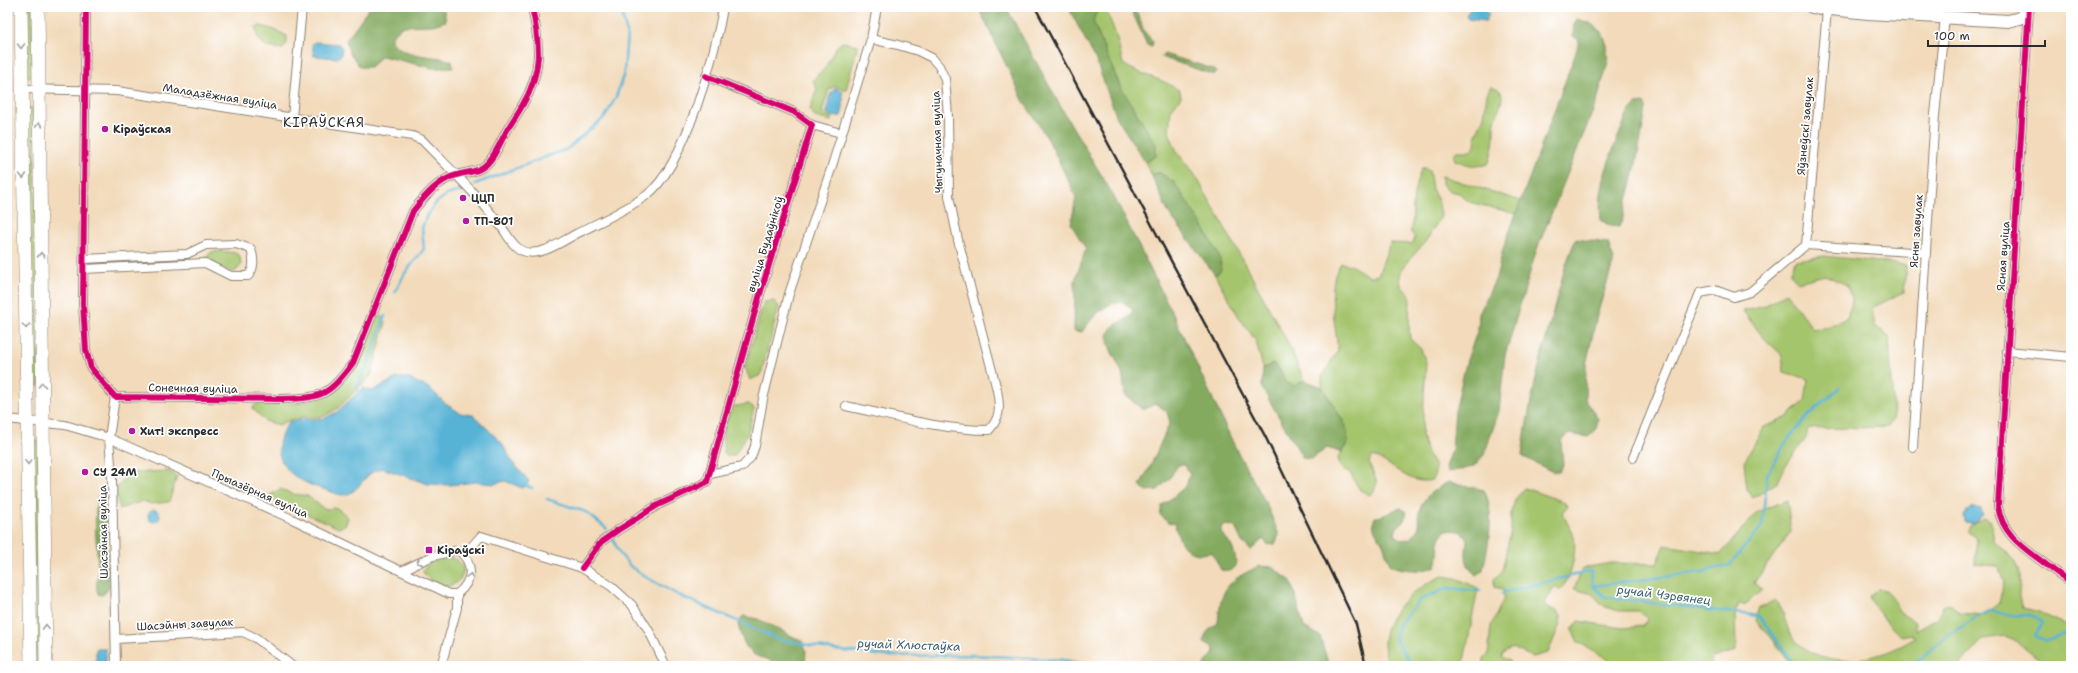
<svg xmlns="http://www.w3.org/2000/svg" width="2078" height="673" font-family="'Shantell Sans',sans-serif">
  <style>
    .green { fill: #a5c56d; stroke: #68784c }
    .forest { fill: #84aa60; stroke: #586a46 }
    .water { fill: #57b3d5; stroke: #416f80 }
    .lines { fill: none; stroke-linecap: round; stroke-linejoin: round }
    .stream { stroke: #57b3d5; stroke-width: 2.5 }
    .street-casing { stroke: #8e8272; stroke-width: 10 }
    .secondary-casing { stroke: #8e8272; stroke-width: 14 }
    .primary-casing { stroke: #8e8272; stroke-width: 14 }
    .street { stroke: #fff; stroke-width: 8 }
    .secondary { stroke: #fff; stroke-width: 12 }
    .primary { stroke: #fff; stroke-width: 13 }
    .rail { stroke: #2b2b2b; stroke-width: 2.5 }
    .cycleway-casing { stroke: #fff; stroke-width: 8 }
    .cycleway { stroke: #d6006c; stroke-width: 6 }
    .oneway { stroke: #a0a0a0 }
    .poi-dot { fill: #b5179e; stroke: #fff; stroke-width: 1.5 }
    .labels { text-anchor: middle; stroke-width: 3.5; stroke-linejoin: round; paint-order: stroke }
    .street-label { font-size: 11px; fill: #2b2b2b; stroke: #fff }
    .poi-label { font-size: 11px; font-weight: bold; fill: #2b2b2b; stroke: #fff; text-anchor: start }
    .water-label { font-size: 12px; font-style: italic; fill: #3d616f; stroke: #fff }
    .quarter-label { font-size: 13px; letter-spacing: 1px; fill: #2b2b2b; stroke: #fff }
  </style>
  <rect width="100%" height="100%" fill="#fff"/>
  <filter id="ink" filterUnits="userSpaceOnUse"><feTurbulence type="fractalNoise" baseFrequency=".025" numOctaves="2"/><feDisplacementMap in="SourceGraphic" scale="8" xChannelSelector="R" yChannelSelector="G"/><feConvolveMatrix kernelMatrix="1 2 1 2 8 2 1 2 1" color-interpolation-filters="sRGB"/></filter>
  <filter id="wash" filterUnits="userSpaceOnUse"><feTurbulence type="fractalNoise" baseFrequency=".012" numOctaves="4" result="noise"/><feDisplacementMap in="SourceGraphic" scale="16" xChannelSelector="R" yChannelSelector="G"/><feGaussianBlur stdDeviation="0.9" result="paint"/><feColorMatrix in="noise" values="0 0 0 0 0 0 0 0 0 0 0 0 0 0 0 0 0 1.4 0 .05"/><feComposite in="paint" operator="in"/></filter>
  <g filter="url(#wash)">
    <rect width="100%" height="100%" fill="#f2daba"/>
    <g class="green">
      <path d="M25,7h7l1,70h-6z"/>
      <path d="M1098,7h7l11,28 7,29c18,12 40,14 57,27l1,6 -10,13 -2,22 8,20 18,23 19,33 73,133 17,39 -9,6 -10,-4 -4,-11 -8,-7 -10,4 -7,-27 -17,-24 -24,-42 6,-5 -61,-97 -9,1 -6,-12 11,-6 -37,-72 -23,-55 -3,-8z"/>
      <path d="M261,26l14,4 12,6v7l-4,6 -17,-2 -8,-9 -2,-11z"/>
      <path d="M842,42l16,3 -12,45 -10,-4 -7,3 -7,23 11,7 -2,2 -16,-4 -5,-7 7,-21 -4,-8c3,-7 7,-7 11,-12 7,-9 8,-20 18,-27z"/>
      <path d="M1490,87c22,0 7,25 5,35 -1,4 -1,9 -1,13 0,9 -3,19 -5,28 -10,6 -24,1 -34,-3l-2,-6 4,-3h14l4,-5 1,-11 8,-19 3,-22z"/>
      <path d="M27,108h7l5,278h-7z"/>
      <path d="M1422,168h4l3,2 3,19 7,14 2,13 -15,25 -24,27 -2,8 1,10 9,9 -1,31 1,13 11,10 5,13 -4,74 5,17 8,13v8l-3,6c-23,6 -38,-16 -59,-24l-4,6 8,21 -3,8 -4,4 -10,-5 -10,-17 -10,-6 -2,-9 10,-16 -2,-16 -24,-39v-12l16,-24c-2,-25 -13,-66 3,-88l10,2 19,12 8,-2 12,-32 22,1 3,-6 -5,-7c4,-11 2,-14 3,-25 1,-14 3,-25 9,-38z"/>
      <path d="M1442,176l79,25 -4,13 -48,-12 -10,-9 -9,-2 -8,-7z"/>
      <path d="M221,251l14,2 5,3 1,9 -6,7 -26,-8 -4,-5 6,-7z"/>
      <path d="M1825,256l81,9 -2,27 -32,16 3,18 14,10 5,81 -6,10 -80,2 -2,9 -20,27 -8,17 -25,16 -6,-9 -3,-27 20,-35 22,-9 19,-17 3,-22 -24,-7 -2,-17 -19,-18 -20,-26 21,-5 22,-13 27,36 14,-2 20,-9 5,-17 -5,-16 -22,-10 -27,7 -8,-8 5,-14z"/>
      <path d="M774,301l5,5 -18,69 -11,5 -5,-13 19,-65z"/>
      <path d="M380,314l6,8 -15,54 -34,33 -15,8h-18l-17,4 -8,4 -14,-4 -13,-13 6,-5c16,-1 36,2 52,-2 34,-7 50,-57 65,-85z"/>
      <path d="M749,404l5,4 -7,27 -13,21h-7l-4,-4v-16l7,-29z"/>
      <path d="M33,441h6l3,225h-6z"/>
      <path d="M169,471l8,5 -8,26 -18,2 -8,-3 -23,8 -5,-19 14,-17z"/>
      <path d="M1524,488l41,14 2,5 -4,4c2,12 9,17 11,26 3,13 -3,45 -14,52l-6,-1 -9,15 3,5 10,4 3,4 -1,8 -12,29 -15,4 -21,-9 -9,5 -1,4 8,4v5h-27l1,-8 4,-3 3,-29 13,-28 -1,-9 -9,-2v-8l8,-8 9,-41v-17l4,-13z"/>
      <path d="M280,489l13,5 15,2 16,13 13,-1 11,9 -2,7 -7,4 -63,-27 -6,-6z"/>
      <path d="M1787,500l4,31 -37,52 8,7 -16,14h-7l-4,9 1,38 -24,7 -1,8h-91l-42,-24 -6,-12 6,-9 44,7 21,-2 5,-7 -9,-8h-20l-14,-4 -13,-13 -18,-5 9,-21 28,-5 46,1 8,-19 56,9 36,-42z"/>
      <path d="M1984,518l7,4 3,19c12,10 25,19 26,35 1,15 -4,15 2,32l18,4 31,17v37l-26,-1 -28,-23 -11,-6 -23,3 -24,27h-167l-21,-29 -15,-16 2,-12 17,-9c10,8 9,22 15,33 26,40 89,30 126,4l-5,-3 -9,2c-10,-6 -29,-29 -33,-40l8,-7 9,1 7,8 9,16 13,8 1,8 21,-12 7,-13c7,-3 11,3 15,8l24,2 16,-12 5,-22 -7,-15 -22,-2 -1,-2 3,-24 -8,-6v-6z"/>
      <path d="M447,557c37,5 3,52 -24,15 3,-11 14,-12 24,-15z"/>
      <path d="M1442,576l14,2 22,10 -15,78h-76c-1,-8 -3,-17 -3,-25 3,-32 32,-53 58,-65z"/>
    </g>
    <g class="forest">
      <path d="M370,7h73l3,14 -13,4 -30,1 -11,9v7c17,17 40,12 60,19l1,7h-21l-50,-12 -12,11h-10l-11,-15 -3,-12z"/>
      <path d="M978,7h28l57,104 49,82 60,119 64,137 31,56 12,30 -4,9 -7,1 -5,-6 -12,11 -9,-8 -7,-15 -8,-2 -6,2v6c10,9 15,19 15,33l-5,5 -10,-1 -9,-18c-23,7 -33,-6 -37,-28l-8,-2 -7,-7 2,-9 24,-20 4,-12 -5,-9h-7l-9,14 -11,11 -13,1 -5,-6 11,-20 19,-43 -3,-10 -11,-9 -13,7 -18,-15c-1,-7 -1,-15 -3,-22 -4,-13 -20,-30 -12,-43 6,-9 18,-7 23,-20 -18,-22 -41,8 -51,22l-8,-1 1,-51 11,-31 -15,-25 5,-27 -27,-56 -25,-39z"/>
      <path d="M1068,7h30l-5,14 3,8 23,55 37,61v11l-11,6 -28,-44 -22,-60z"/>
      <path d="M1130,7h5l9,24 9,11 -1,5 -5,-2z"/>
      <path d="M1577,19l13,4 12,9 5,13 1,17 -11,39 -60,148 -32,106 -6,56 -15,44 -11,12 -25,5 -2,-5 6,-17 3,-39 11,-48 12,-34 1,-15 17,-36 7,-29 73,-197 3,-12 -6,-4 1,-12z"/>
      <path d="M1164,54l49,15 4,3 -3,3 -53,-18z"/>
      <path d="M1644,103l2,5c-5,31 -10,60 -18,89 -4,11 -3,20 -9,30l-9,-1 -9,-6c-5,-37 14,-75 28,-109l7,-7z"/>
      <path d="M1160,173l14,9 31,48 15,28 1,12 -6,5 -47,-63 -17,-38z"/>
      <path d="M1576,239l32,4 6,17 -17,55 -11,50 -1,34 13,20 -2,11 -8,7 -20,-3 -7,7 2,24 -4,7h-6l-31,-16c6,-49 18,-96 31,-144 7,-25 12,-50 23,-73z"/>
      <path d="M1273,364l8,7 4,11 10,4 9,-6 18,7 24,39 2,16 -7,10 -14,-4 -16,11 -8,-1 -41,-70 1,-20z"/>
      <path d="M1449,482l35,8c12,23 4,56 -1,80l-7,5c-13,-11 -10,-21 -9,-36l-7,-8 -14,-1c-12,13 -5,22 -10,36 -15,7 -30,4 -45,0 -4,-7 -5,-15 -8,-22 -5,-10 -13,-15 -8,-27 11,0 15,-7 26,-9l6,5 -4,9 -6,5 -2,7 6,6 9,-1 9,-12c-4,-23 10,-36 30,-45z"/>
      <path d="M100,491h4l5,9 2,26 -5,13 3,48 -3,5 -4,3 -4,-1c-3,-8 0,-14 0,-22 0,-24 -7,-59 2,-81z"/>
      <path d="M1260,566l12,1 19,14 13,46 16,9 9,30h-126l11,-13 -1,-7 -9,-3c0,-11 6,-14 14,-20 3,-36 9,-42 42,-57z"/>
      <path d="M743,616l15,3 44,22 4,9 -1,16h-30c-4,-7 -9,-7 -16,-9 -14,-5 -18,-21 -21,-33z"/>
    </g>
    <g class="water">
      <path d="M1480,7l9,6 -3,8 -18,-2 -2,-4 5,-7z"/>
      <path d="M315,42l24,2 3,3 -1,8 -4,3 -23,-2 -2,-12z"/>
      <path d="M836,88l6,3c2,10 2,16 -1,25l-9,1 -5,-4c1,-9 1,-20 9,-25z"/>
      <path d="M397,378h10l22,10 16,15 15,10 13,2 28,27 12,21 16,18 -3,5 -4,2 -17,-7 -11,3 -18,-2 -26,3 -22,-1 -46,-16c-3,1 -8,3 -11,5 -10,7 -14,21 -28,22 -6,0 -15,-5 -21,-6 -33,-10 -58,-32 -33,-67l15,-3h19l14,-7 26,-24 9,3z"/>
      <path d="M1974,507l7,2 2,6 -9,8 -10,-1 -1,-6 3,-4z"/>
      <circle cx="154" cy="516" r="6"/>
      <path d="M96,649h10v16l-10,1z"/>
    </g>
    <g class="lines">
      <g class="stream">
        <path d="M475,184l92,-35 38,-32 11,-20 8,-24 3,-40 -7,-26"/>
        <path d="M395,292l10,-19 19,-24 -2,-21 5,-13 9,-12 10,-8 15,-4"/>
        <path d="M360,395l-3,-8 13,-27 15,-44"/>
        <path d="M524,485l8,3"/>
        <path d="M547,499l39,13 21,17"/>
        <path d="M613,539l7,15 11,13 13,9 34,19 100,44 56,11 53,6 86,-1 91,5 30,6"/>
        <path d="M1593,586l109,-14 28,-7 32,-39 5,-51 19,-33 22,-26 31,-28"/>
        <path d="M1501,593l90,-22 2,15 12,11 154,19 36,50"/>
        <path d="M1413,666l-17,-25 2,-16 22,-25 28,-12 32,3"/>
        <path d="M1913,666c23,-23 48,-41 77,-56 6,1 13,5 19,5 16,-1 20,-4 33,8l-7,13c10,6 18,3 28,-3l8,2"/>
      </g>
    </g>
  </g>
  <g filter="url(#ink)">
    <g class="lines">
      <g class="street-casing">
        <g id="street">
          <path d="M86,7l-3,297 3,46 5,18 24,29 167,2c42,-1 46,-4 71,-36l60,-152c11,-14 26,-32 44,-36 8,-3 18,-2 26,-8 10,-6 17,-24 23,-35 5,-9 11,-17 16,-26 21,-35 18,-61 10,-99"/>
          <path d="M2029,8l-31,498c4,30 28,43 50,60 7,5 15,12 23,15"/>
          <path d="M22,89l95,2 295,45 10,4c28,29 57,56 81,89 5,7 11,19 20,22 16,7 38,-9 53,-17 23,-12 49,-23 71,-39 37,-28 69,-142 76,-188"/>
          <path d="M292,118l10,-111"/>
          <path d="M812,125l29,8"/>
          <path d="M1806,245l21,-235"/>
          <path d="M84,259l103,-5 19,-9 30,-1 15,5c3,10 4,19 -3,27h-17l-26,-13 -121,6"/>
          <path d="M2007,351l64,6"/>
          <path d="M115,397l-6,41 3,40 4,188"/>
          <path d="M846,406c47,10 95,24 143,24 12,-13 11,-23 8,-40l-39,-150 -9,-44 -1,-80 -3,-37 -6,-13 -7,-8 -14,-7 -20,-6 -27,-6"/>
          <path d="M7,419l58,6 44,13 183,81 157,75h8c16,-13 18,-30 1,-44l-25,6 -32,15"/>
          <path d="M1913,447l22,-332 10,-98"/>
          <path d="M1633,458l67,-165 15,-3 19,7 16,-5 56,-47 120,8"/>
          <path d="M710,474l32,-7 9,-10 4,-11 8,-47 26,-105 42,-125 40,-130 6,-32"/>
          <path d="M464,555l17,-19 101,32 29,18 21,19 16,24 18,37"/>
          <path d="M582,568l19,-26 17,-12 40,-25 49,-23 53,-188 52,-169 -18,-13 -88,-36"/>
          <path d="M116,639l127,-7 13,6 36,28"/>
          <path d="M441,666l16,-58v-14"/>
        </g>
      </g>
      <g class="secondary-casing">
        <path id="secondary" d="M1812,7l56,6 140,8 12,-3 9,-11"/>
      </g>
      <g class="primary-casing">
        <g id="primary">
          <path d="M21,7l10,659"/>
          <path d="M38,7l8,659"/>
        </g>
      </g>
      <use href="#street" class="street"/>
      <use href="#secondary" class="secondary"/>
      <use href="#primary" class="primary"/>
      <path class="rail" d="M1035,7l230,429 91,188 10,42"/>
      <g class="cycleway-casing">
        <g id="cycleway">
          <path d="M86,7l-3,297 3,46 5,18 24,29 167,2c42,-1 46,-4 71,-36l60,-152c11,-14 26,-32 44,-36 8,-3 18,-2 26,-8 10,-6 17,-24 23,-35 5,-9 11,-17 16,-26 21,-35 18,-61 10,-99"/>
          <path d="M2029,7l-31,499c4,30 28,43 50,60 7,5 15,12 23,15"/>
          <path d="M582,568l19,-26 17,-12 40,-25 49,-23 53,-188 52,-169 -18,-13 -88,-36"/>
        </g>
      </g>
      <use href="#cycleway" class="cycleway"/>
    </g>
    <defs><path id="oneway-chevron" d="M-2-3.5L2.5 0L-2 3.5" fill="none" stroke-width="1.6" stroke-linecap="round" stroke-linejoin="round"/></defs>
    <g class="oneway">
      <use href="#oneway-chevron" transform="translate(21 46) rotate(89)"/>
      <use href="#oneway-chevron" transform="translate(39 125) rotate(-91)"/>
      <use href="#oneway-chevron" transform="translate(23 176) rotate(89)"/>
      <use href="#oneway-chevron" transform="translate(41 255) rotate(-91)"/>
      <use href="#oneway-chevron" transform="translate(26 326) rotate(89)"/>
      <use href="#oneway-chevron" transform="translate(42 385) rotate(-91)"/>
      <use href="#oneway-chevron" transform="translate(28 462) rotate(89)"/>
      <use href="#oneway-chevron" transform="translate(419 562) rotate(156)"/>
      <use href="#oneway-chevron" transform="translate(470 576) rotate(-76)"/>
      <use href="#oneway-chevron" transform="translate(46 627) rotate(-91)"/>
    </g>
  </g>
  <g class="poi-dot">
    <circle cx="105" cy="129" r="4"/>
    <circle cx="463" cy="198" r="4"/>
    <circle cx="466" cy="221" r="4"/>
    <circle cx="132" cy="431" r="4"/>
    <circle cx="85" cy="472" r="4"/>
    <rect x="425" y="546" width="8" height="8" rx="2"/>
  </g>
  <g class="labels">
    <g class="street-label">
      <text transform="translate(220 96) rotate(9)" y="4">Маладзёжная вуліца</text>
      <text transform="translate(1805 126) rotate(-85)" y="4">Яўзнеўскі завулак</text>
      <text transform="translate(937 142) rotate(-92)" y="4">Чыгуначная вуліца</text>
      <text transform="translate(1916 231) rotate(-86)" y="4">Ясны завулак</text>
      <text transform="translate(765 244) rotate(-73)" y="4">вуліца Будаўнікоў</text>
      <text transform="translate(2003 256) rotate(-86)" y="4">Ясная вуліца</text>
      <text transform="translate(193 388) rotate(1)" y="4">Сонечная вуліца</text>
      <text transform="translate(260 493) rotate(24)" y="4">Прыазёрная вуліца</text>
      <text transform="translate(103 532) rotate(-91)" y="4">Шасэйная вуліца</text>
      <text transform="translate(185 624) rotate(-3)" y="4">Шасэйны завулак</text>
    </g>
    <g class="poi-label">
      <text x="113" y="133">Кіраўская</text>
      <text x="471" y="202">ЦЦП</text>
      <text x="474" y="225">ТП-801</text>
      <text x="140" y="435">Хит! экспресс</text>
      <text x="93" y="476">СУ 24М</text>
      <text x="437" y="554">Кіраўскі</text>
    </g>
    <g class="water-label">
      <text transform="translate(1664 595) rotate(7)" y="4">ручай Чэрвянец</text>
      <text transform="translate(909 645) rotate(2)" y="4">ручай Хлюстаўка</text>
    </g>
    <g class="quarter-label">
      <text x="324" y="127">КІРАЎСКАЯ</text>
    </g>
  </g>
  <rect width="2078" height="673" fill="none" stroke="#fff" stroke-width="24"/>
  <path d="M1928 40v6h117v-6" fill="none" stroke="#2b2b2b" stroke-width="2"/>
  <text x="1934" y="40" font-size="12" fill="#2b2b2b" stroke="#ffffff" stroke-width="3" paint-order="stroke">100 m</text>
</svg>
